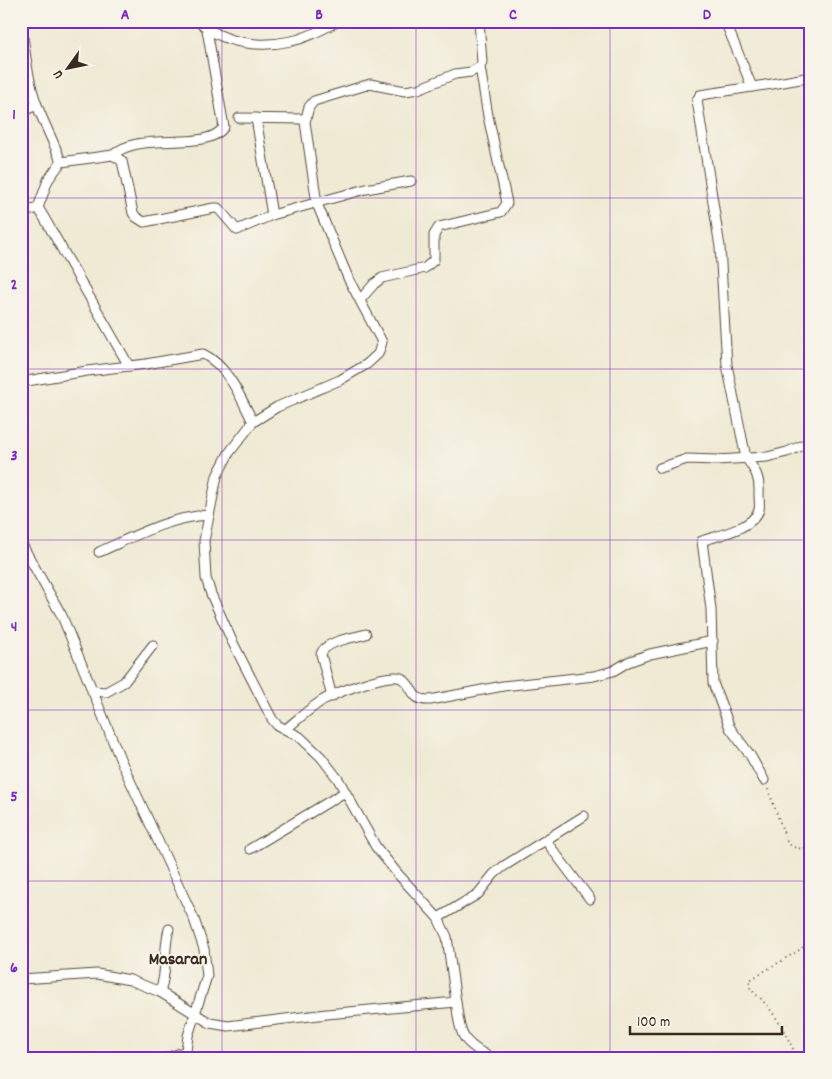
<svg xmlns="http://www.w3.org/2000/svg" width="832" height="1079" font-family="Dekko,sans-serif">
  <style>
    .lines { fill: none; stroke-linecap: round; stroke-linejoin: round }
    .street-casing { stroke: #564739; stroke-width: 11 }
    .path { stroke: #564739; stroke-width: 2; stroke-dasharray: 1 4; stroke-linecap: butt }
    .street { stroke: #fff; stroke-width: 9 }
    .grid { fill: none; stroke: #7b2cbf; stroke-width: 1; stroke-opacity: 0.55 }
    .labels { text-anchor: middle; stroke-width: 4; stroke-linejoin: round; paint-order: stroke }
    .quarter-label { font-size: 18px; font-weight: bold; fill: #3b2a1e; stroke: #f7f3e8 }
    .neatline { fill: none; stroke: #7b2cbf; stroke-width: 2 }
    .grid-label { font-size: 16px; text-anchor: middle; font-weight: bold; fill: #7b2cbf }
  </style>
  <rect width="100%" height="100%" fill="#f7f3e8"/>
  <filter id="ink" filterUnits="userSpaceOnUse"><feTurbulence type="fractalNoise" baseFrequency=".02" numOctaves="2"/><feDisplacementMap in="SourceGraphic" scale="10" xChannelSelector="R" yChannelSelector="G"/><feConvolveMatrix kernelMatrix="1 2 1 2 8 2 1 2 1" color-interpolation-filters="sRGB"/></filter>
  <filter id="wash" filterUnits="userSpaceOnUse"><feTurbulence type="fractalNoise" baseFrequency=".0096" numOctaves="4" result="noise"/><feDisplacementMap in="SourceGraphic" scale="20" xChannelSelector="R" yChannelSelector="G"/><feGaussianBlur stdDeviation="1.12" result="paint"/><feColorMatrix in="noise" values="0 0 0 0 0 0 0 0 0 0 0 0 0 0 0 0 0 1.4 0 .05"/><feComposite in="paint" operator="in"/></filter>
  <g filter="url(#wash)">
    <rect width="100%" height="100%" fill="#efead4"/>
  </g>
  <g filter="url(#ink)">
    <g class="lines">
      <g class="street-casing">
        <g id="street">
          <path d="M21,21c4,28 6,57 16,84 7,19 17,37 24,57l52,-7 9,6 11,52 3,4 8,5 70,-14h4l19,22 35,-15 -16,-97"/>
          <path d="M199,21c23,23 61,27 92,20 16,-3 32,-12 47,-20"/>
          <path d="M725,21l27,66"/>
          <path d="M21,112l16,-7"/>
          <path d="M239,118l66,1"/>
          <path d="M113,155c29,-26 92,-1 111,-28l-17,-97"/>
          <path d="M38,208l10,-28 13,-18"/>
          <path d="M21,213l17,-5 4,6 87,152"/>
          <path d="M272,215l94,-26 45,-8"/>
          <path d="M360,300l14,-16 8,-6 43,-10 9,-8v-25l5,-8 62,-15 6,-9 -19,-87 -8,-49"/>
          <path d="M21,382l66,-11 59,-7 57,-10c25,12 38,44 50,68"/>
          <path d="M660,468l27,-9 30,1 50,-3 20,-5 24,-10"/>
          <path d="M21,543l41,73 59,145 73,158 10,30 3,27 -19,60 -3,22"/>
          <path d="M99,552c36,-16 70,-35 110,-37"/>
          <path d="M92,691l14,1 18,-10 29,-37"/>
          <path d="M332,697l-11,-43c4,-13 32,-16 45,-20"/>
          <path d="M286,729c11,-9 22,-19 34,-27 12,-8 68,-30 81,-24 14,8 8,23 29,22l73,-14 91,-10 19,-5 15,-9 22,-8 63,-13"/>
          <path d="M764,780l-14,-25 -20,-27 -17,-45 -2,-74 -9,-68c17,-6 50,-12 57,-31 1,-4 0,-11 0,-16 1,-16 -3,-23 -13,-36l-19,-93 -7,-118 -23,-147 3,-5 72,-11 39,-7"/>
          <path d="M546,841l44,58"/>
          <path d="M250,849l95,-57"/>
          <path d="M438,918l40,-24 16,-20 10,-8 80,-50"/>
          <path d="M21,979l76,-5 33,6 30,12 50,31 18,3 99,-12 129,-12 -9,-65 -9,-19 -41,-45 -21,-26 -38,-68 -17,-22 -21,-20 -23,-12 -5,-6 -40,-78 -21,-47 -5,-16 -2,-37 13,-65 12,-23 24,-31 24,-15 63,-27 27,-16 11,-10 4,-12 -33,-62 -32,-76 -12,-82 4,-15 5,-6 56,-17 35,7 13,-2 37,-15 16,-2 9,-5 2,-5 -3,-41"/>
          <path d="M160,992c8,-22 3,-42 9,-63"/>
          <path d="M456,1002c5,34 4,39 35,56"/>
          <path d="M167,1058l19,-7"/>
        </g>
      </g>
      <g class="path">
        <path d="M768,789l19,53c8,8 14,7 24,5"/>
        <path d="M798,1058c-11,-20 -19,-40 -35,-57 -5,-6 -17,-12 -13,-21l51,-31 5,-5 5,-16"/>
      </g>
      <use href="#street" class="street"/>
    </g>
  </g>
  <path class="grid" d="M222,21v1037M416,21v1037M610,21v1037M21,198h790M21,369h790M21,540h790M21,710h790M21,881h790"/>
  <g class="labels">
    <g class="quarter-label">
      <text x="178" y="964">Masaran</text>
    </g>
  </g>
  <rect width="832" height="1079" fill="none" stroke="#f7f3e8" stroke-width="55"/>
  <g transform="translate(68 68) rotate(237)" stroke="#f7f3e8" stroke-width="4" paint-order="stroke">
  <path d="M0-4L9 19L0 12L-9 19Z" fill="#3b2a1e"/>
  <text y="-8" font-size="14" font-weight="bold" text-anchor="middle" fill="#3b2a1e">U</text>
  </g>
  <path d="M630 1026v8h152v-8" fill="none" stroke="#3b2a1e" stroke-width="2.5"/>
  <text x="637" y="1026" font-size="15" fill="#3b2a1e" stroke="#f7f3e8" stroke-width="4" paint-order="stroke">100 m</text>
  <rect x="28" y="28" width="776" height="1024" class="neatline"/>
  <g class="grid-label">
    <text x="125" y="19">A</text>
    <text x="319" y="19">B</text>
    <text x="513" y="19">C</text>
    <text x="707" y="19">D</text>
    <text x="14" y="119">1</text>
    <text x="14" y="289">2</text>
    <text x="14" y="460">3</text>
    <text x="14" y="631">4</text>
    <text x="14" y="801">5</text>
    <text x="14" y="972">6</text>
  </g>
</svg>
